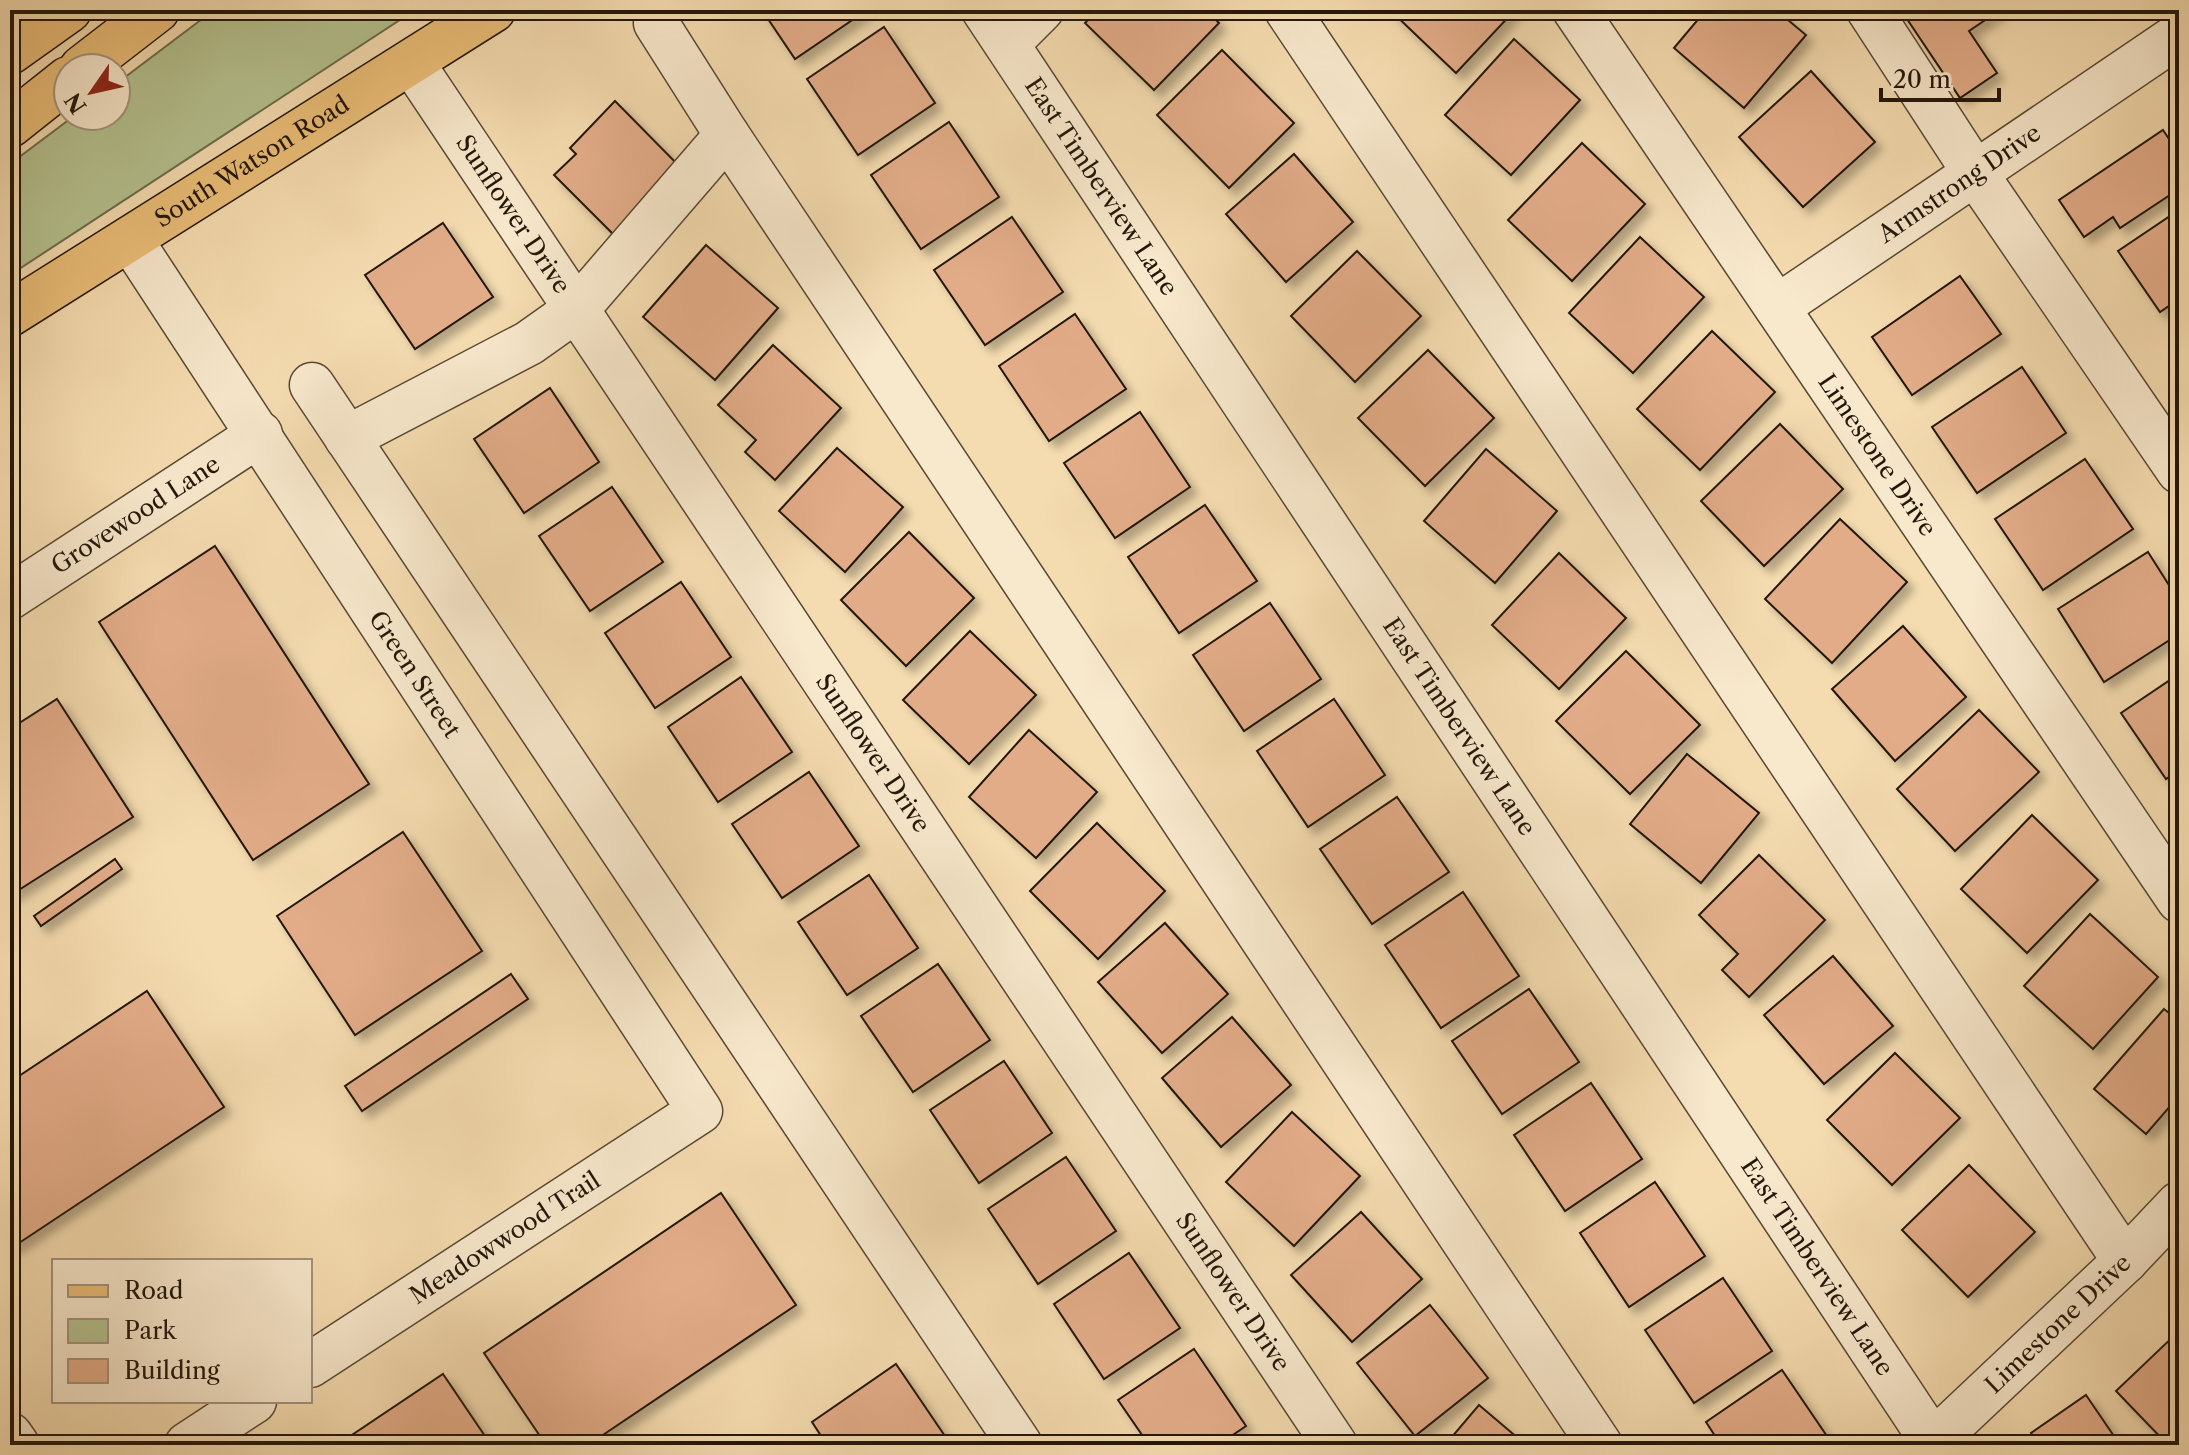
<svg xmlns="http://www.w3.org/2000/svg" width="2189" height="1455" font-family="'Libre Caslon Text',serif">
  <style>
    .green { fill: #b5c290; stroke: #6c6c4d; stroke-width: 2 }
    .building { fill: #e2ac88; stroke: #22170a; stroke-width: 2; filter: url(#shadow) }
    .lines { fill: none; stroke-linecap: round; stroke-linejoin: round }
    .minor-casing { stroke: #574834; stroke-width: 47 }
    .major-casing { stroke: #22170a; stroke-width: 47 }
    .highway-casing { stroke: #22170a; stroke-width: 47 }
    .minor { stroke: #f8e8cc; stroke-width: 44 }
    .major { stroke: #eabe78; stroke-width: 44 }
    .highway { stroke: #eabe78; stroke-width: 44 }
    .labels { text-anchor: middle; stroke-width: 7; stroke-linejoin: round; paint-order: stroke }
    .street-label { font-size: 24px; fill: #22170a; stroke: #f8e8cc }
  </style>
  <defs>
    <filter id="shadow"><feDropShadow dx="7" dy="7" stdDeviation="4" flood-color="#0004"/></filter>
  </defs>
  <rect width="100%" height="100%" fill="#f5dcb0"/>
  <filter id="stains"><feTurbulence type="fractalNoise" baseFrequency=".0025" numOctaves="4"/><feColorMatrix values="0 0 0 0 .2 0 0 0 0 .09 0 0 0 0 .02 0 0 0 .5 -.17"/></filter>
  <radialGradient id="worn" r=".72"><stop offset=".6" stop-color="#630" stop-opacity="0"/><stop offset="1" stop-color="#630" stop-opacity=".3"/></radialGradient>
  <path class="green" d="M214,10h201l-405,265v-111l64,-48h42v-32z"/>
  <g class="building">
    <path d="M762,10h105l-72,49z"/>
    <path d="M1098,10h108l13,13 -65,67 -69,-67z"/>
    <path d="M1390,10h125l-59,63z"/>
    <path d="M1706,10h70l30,25 -62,73 -70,-60z"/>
    <path d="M1901,10h99l-31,21 28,42 -37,25z"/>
    <path d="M884,27l51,76 -77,52 -51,-76z"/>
    <path d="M1514,39l66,61 -69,75 -66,-60z"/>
    <path d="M1222,50l72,73 -65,65 -72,-73z"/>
    <path d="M1811,71l64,71 -72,65 -64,-70z"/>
    <path d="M615,101l71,72 -67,67 -65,-65 22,-21 -6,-6z"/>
    <path d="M949,122l50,75 -78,52 -50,-74z"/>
    <path d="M2163,130l16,24v35l-59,39 -7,-11 -29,20 -25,-37z"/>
    <path d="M1582,143l63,61 -73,77 -64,-61z"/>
    <path d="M1294,154l59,68 -67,60 -60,-68z"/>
    <path d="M2179,210v89l-19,13 -42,-61z"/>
    <path d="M1012,217l51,75 -78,53 -51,-75z"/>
    <path d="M443,223l50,74 -78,52 -50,-74z"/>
    <path d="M1640,237l64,60 -71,76 -64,-60z"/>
    <path d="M706,245l72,63 -63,72 -72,-63z"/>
    <path d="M1357,251l64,65 -66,66 -64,-66z"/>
    <path d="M1960,276l41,58 -89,61 -40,-58z"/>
    <path d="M1075,314l51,75 -77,52 -50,-75z"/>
    <path d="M1712,331l63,61 -75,78 -63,-61z"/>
    <path d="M773,345l68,63 -66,72 -30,-28 11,-12 -38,-35z"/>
    <path d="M1428,350l66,68 -69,68 -67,-68z"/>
    <path d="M2022,367l44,66 -89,60 -45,-66z"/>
    <path d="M550,388l49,74 -75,51 -50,-74z"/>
    <path d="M1140,412l50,75 -75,51 -51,-75z"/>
    <path d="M1780,424l63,65 -79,77 -63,-65z"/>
    <path d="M837,448l66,59 -58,65 -66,-61z"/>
    <path d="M1486,449l71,62 -62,72 -71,-62z"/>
    <path d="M2085,459l48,70 -90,61 -48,-71z"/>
    <path d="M612,487l51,75 -73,49 -51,-75z"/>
    <path d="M1205,505l52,76 -78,52 -51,-76z"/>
    <path d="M1840,519l67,63 -75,81 -67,-64z"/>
    <path d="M909,532l65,66 -68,68 -65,-66z"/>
    <path d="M215,546l154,238 -116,76 -154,-238z"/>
    <path d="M2148,552l31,49v33l-75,48 -46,-73z"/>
    <path d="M1559,553l67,65 -67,71 -67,-64z"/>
    <path d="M681,582l50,75 -76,51 -50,-75z"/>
    <path d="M1270,603l51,76 -77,52 -51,-76z"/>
    <path d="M1903,626l63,71 -71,64 -63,-72z"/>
    <path d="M970,631l66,64 -67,69 -66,-64z"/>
    <path d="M1626,651l74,74 -70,69 -74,-73z"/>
    <path d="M2179,674v96l-13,9 -45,-66z"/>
    <path d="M741,677l51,75 -74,50 -50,-75z"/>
    <path d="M57,699l76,118 -122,78 -1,-166z"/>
    <path d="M1334,699l51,76 -77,52 -51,-76z"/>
    <path d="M1979,710l60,62 -84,79 -58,-62z"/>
    <path d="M1029,730l68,62 -61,66 -67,-61z"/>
    <path d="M1687,754l72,59 -58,70 -71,-59z"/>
    <path d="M809,772l50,74 -77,52 -50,-74z"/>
    <path d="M1397,797l52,75 -77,52 -52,-75z"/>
    <path d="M2032,815l66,65 -71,73 -66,-64z"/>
    <path d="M1097,823l68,68 -67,68 -68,-68z"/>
    <path d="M403,832l79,119 -127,84 -78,-119z"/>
    <path d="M1759,855l66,65 -76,77 -27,-27 16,-16 -39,-39z"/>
    <path d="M115,859l7,10 -81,57 -7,-10z"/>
    <path d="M869,875l49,73 -71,47 -49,-73z"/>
    <path d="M1463,892l56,84 -78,52 -56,-83z"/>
    <path d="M2090,914l68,63 -65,72 -69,-63z"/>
    <path d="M1165,923l63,71 -66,59 -64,-71z"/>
    <path d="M1833,956l60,70 -69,58 -60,-69z"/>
    <path d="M938,964l52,76 -77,52 -52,-76z"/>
    <path d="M511,974l17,25 -166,112 -17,-25z"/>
    <path d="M1529,989l50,73 -77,52 -50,-73z"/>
    <path d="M147,991l77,116 -214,142v-167z"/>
    <path d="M2164,1009l15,12v75l-33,38 -52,-45z"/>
    <path d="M1232,1017l59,68 -70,62 -59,-69z"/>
    <path d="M1895,1053l65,65 -68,67 -65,-65z"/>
    <path d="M1004,1061l48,72 -73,50 -49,-73z"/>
    <path d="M1591,1083l51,76 -77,52 -51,-76z"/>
    <path d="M1292,1112l68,64 -66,70 -68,-64z"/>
    <path d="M1066,1157l50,74 -78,53 -50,-75z"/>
    <path d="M1969,1165l66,67 -67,65 -66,-67z"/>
    <path d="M1655,1182l50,74 -76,51 -49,-74z"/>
    <path d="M721,1193l75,112 -208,140h-42l-62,-92z"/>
    <path d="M1361,1212l61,67 -70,63 -61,-67z"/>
    <path d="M1129,1253l51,75 -76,51 -50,-75z"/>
    <path d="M1723,1278l49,73 -78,52 -49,-73z"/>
    <path d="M1430,1305l58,73 -73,58 -58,-73z"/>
    <path d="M2179,1331v114h-11l-52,-54z"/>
    <path d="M1194,1349l52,77 -28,19h-69l-31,-45z"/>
    <path d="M896,1364l55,81h-124l-15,-23z"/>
    <path d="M1782,1370l51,75h-112l-15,-23z"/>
    <path d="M443,1374l48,71h-154z"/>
    <path d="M2086,1395l34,50h-81l-8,-12z"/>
    <path d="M1479,1405l47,40h-81z"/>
  </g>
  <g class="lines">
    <g class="minor-casing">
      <g id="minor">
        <path id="s1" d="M984,10l951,1435"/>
        <path d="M1287,10l838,1251"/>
        <path id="s2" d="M1575,10l604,890"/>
        <path d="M1869,10l106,163 204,298"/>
        <path d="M656,23l71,112 873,1310"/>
        <path d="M1007,44l34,-34"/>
        <path id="s3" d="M412,63l923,1382"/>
        <path id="s4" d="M130,239l570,872 -390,254"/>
        <path id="s5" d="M1779,306l400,-271"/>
        <path d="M312,385l708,1060"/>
        <path d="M347,438l182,-95 48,-34 150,-174"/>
        <path id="s6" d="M10,597l250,-163"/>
        <path d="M10,1435l7,10"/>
        <path id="s7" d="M1933,1442l192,-181 54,-57"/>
        <path d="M187,1445l67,-44"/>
      </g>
    </g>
    <g class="major-casing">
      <g id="major">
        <path id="s8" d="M10,314l483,-304"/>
      </g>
    </g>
    <g class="highway-casing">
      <g id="highway">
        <path d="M10,52l59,-42"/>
        <path d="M82,68l75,-58"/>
        <path d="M10,125l58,-46"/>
      </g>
    </g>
    <use href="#minor" class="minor"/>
    <use href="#major" class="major"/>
    <use href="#highway" class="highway"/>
  </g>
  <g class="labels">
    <g class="street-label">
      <text dy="8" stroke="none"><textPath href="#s8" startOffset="286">South Watson Road</textPath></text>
      <text dy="8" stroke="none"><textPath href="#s5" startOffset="218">Armstrong Drive</textPath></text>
      <text dy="8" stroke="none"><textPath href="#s1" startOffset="212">East Timberview Lane</textPath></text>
      <text dy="8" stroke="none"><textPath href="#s3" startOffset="182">Sunflower Drive</textPath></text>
      <text dy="8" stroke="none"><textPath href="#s2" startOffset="538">Limestone Drive</textPath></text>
      <text dy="8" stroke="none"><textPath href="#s6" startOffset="150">Grovewood Lane</textPath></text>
      <text dy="8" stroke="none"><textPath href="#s4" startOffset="520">Green Street</textPath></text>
      <text dy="8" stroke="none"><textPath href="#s1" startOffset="860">East Timberview Lane</textPath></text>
      <text dy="8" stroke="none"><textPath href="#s3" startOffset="830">Sunflower Drive</textPath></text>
      <text transform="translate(505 1238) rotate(-33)" y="8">Meadowwood Trail</text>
      <text dy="8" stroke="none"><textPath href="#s1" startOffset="1508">East Timberview Lane</textPath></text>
      <text dy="8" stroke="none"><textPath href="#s3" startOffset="1478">Sunflower Drive</textPath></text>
      <text dy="8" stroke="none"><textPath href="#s7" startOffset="172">Limestone Drive</textPath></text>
    </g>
  </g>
  <rect width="2189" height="1455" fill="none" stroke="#f5dcb0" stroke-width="40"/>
  <rect x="12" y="12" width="2165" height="1431" fill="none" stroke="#22170a" stroke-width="4"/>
  <rect x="20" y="20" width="2149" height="1415" fill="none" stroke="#22170a" stroke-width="2"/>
  <rect x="52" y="1259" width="260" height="144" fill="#f8e8cc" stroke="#a2947e" stroke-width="2"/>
  <rect x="68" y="1285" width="40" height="12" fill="#eabe78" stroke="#a2947e" stroke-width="2"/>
  <text x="124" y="1299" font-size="24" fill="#22170a">Road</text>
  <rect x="68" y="1319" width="40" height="24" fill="#b5c290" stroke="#a2947e" stroke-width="2"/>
  <text x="124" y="1339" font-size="24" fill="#22170a">Park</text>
  <rect x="68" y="1359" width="40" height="24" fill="#e2ac88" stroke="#a2947e" stroke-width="2"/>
  <text x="124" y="1379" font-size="24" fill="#22170a">Building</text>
  <g transform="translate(92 92) rotate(236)"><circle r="38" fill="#f8e8cc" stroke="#a2947e" stroke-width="2"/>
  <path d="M0-6L14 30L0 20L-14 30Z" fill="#8f2418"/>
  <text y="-12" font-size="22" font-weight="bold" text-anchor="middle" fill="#22170a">N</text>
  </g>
  <path d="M1881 88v12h118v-12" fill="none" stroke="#22170a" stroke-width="4"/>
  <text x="1893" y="88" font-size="24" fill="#22170a" stroke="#f8e8cc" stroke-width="6" paint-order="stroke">20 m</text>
  <rect width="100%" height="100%" filter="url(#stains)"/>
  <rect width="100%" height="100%" fill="url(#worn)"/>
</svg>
